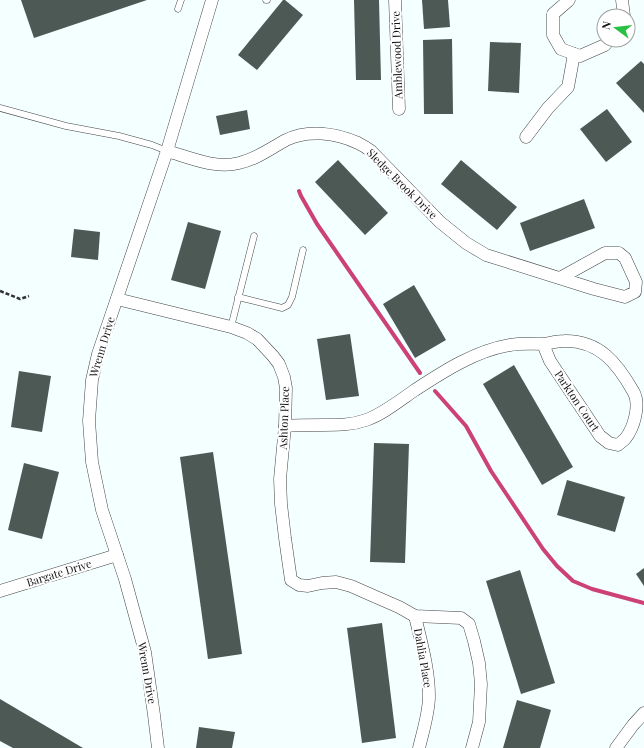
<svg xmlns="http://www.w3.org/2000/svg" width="644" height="748" font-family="'Playfair Display',serif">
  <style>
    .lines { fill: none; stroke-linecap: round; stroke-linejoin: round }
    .stream { stroke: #cc4276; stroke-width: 4 }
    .building { fill: #4d5954 }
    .lane-casing { stroke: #444; stroke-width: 7 }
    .street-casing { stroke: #444; stroke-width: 13 }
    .path { stroke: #333; stroke-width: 2.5; stroke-dasharray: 4 2; stroke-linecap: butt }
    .lane { stroke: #fff; stroke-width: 6 }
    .street { stroke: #fff; stroke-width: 12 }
    .labels { text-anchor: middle; stroke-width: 4; stroke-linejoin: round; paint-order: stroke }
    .street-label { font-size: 11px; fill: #111; stroke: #fff }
  </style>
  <rect width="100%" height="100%" fill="#f4ffff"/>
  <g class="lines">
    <g class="stream">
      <path d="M299,191l2,5 16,28 103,149"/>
      <path d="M435,391l31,35 25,45 52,78 14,17 16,15 19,8 52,14"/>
    </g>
  </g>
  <g class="building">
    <path d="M21,0h126l-113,38z"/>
    <path d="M283,0h2l18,15 -46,55 -19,-15z"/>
    <path d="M354,0h25l2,80h-25z"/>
    <path d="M422,0h26l2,27 -26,2z"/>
    <path d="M452,39l1,75h-29l-1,-74z"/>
    <path d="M490,42l31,1 -2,50 -31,-2z"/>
    <path d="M641,61l3,3v49l-28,-30z"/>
    <path d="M607,109l25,33 -26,20 -26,-33z"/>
    <path d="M247,110l3,19 -30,6 -4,-19z"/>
    <path d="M338,160l50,53 -23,22 -50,-53z"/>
    <path d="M461,160l56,47 -20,23 -56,-46z"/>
    <path d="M584,199l11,29 -65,23 -10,-28z"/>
    <path d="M188,222l33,9 -16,58 -34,-9z"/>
    <path d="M74,229l26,3 -2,28 -27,-3z"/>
    <path d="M414,285l32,55 -31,18 -32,-54z"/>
    <path d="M350,334l9,62 -33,4 -9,-61z"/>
    <path d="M514,365l59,102 -31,18 -59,-101z"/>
    <path d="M19,371l32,5 -9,56 -31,-5z"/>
    <path d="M374,443l35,1 -4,119 -35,-1z"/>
    <path d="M213,452l29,202 -34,5 -28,-202z"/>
    <path d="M24,463l35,9 -17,67 -34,-9z"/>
    <path d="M567,480l58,17 -10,35 -58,-17z"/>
    <path d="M644,568v18l-8,-12z"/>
    <path d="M520,570l35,113 -34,11 -35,-113z"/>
    <path d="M382,623l14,115 -34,5 -15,-115z"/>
    <path d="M0,699l83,49h-70l-13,-7z"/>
    <path d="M517,700l34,10 -11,38h-37z"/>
    <path d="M199,727l36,5 -3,16h-36z"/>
  </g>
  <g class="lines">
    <g class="lane-casing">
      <g id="lane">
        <path d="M266,0h1"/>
        <path d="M178,9l3,-9"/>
        <path d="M0,108l66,18 53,10 33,9 15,6"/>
        <path d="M238,297l44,11 6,-3 4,-8 11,-47"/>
        <path d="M231,327l23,-91"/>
      </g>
    </g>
    <g class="street-casing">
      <g id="street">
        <path d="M395,0l4,109"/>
        <path d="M569,0l-1,1 -15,13v21l8,14 19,7 25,-11 4,-5"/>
        <path d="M622,0l2,16"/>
        <path d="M526,137l22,-29 20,-21 6,-33"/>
        <path d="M167,151c24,7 48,18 72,12 18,-4 32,-15 47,-23 22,-11 50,-7 72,3 4,2 9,5 13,8l69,71 26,21 20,12 108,34 31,8 10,-5 1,-10 -11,-24 -6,-5h-14l-45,25"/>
        <path d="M117,299l114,28 16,6 10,6 16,17 6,8 5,13 2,11 -1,38 -5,53 1,25 4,34 6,42 8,5 9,1 14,-3 14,-1 15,4 25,11 23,10 16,9 46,2 8,6 5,17 5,22 2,21 -2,38 -7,26"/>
        <path d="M285,426c13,-1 26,-1 39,-1 14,0 28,0 42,-5 17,-6 33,-19 49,-30 29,-19 60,-39 95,-45 11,-2 22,-1 33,-1 7,-1 14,-3 21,-3 35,-1 53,22 69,50 8,13 1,37 -8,48 -2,2 -5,4 -7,6l-9,-2 -9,-7 -50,-75 -7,-17"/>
        <path d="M0,591l117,-36"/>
        <path d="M415,616c6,26 14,53 14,80 0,17 -6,35 -10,52"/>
        <path d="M158,748l-4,-33 -9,-63 -20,-73 -23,-69 -10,-48 -3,-41 3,-41 6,-26 69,-203 45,-151"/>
        <path d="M616,748l17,-23 11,-12"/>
      </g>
    </g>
    <path class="path" d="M0,291l20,8 9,-3"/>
    <use href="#lane" class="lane"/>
    <use href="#street" class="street"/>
  </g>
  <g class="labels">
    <g class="street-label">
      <text transform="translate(397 55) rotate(-92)" y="4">Amblewood Drive</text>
      <text transform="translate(402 184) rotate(45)" y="4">Sledge Brook Drive</text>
      <text transform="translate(102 347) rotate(-73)" y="4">Wrenn Drive</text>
      <text transform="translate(577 401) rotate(56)" y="4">Parkton Court</text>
      <text transform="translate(284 418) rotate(-88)" y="4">Ashton Place</text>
      <text transform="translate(59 573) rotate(-17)" y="4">Bargate Drive</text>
      <text transform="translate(423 658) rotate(80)" y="4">Dahlia Place</text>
      <text transform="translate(147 673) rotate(80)" y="4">Wrenn Drive</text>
    </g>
  </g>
  <g transform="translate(616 28) rotate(285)"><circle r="19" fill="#ffffff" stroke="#a0a0a0"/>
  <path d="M0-3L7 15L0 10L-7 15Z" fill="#29c043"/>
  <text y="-6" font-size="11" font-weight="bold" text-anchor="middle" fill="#111111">N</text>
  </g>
</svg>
